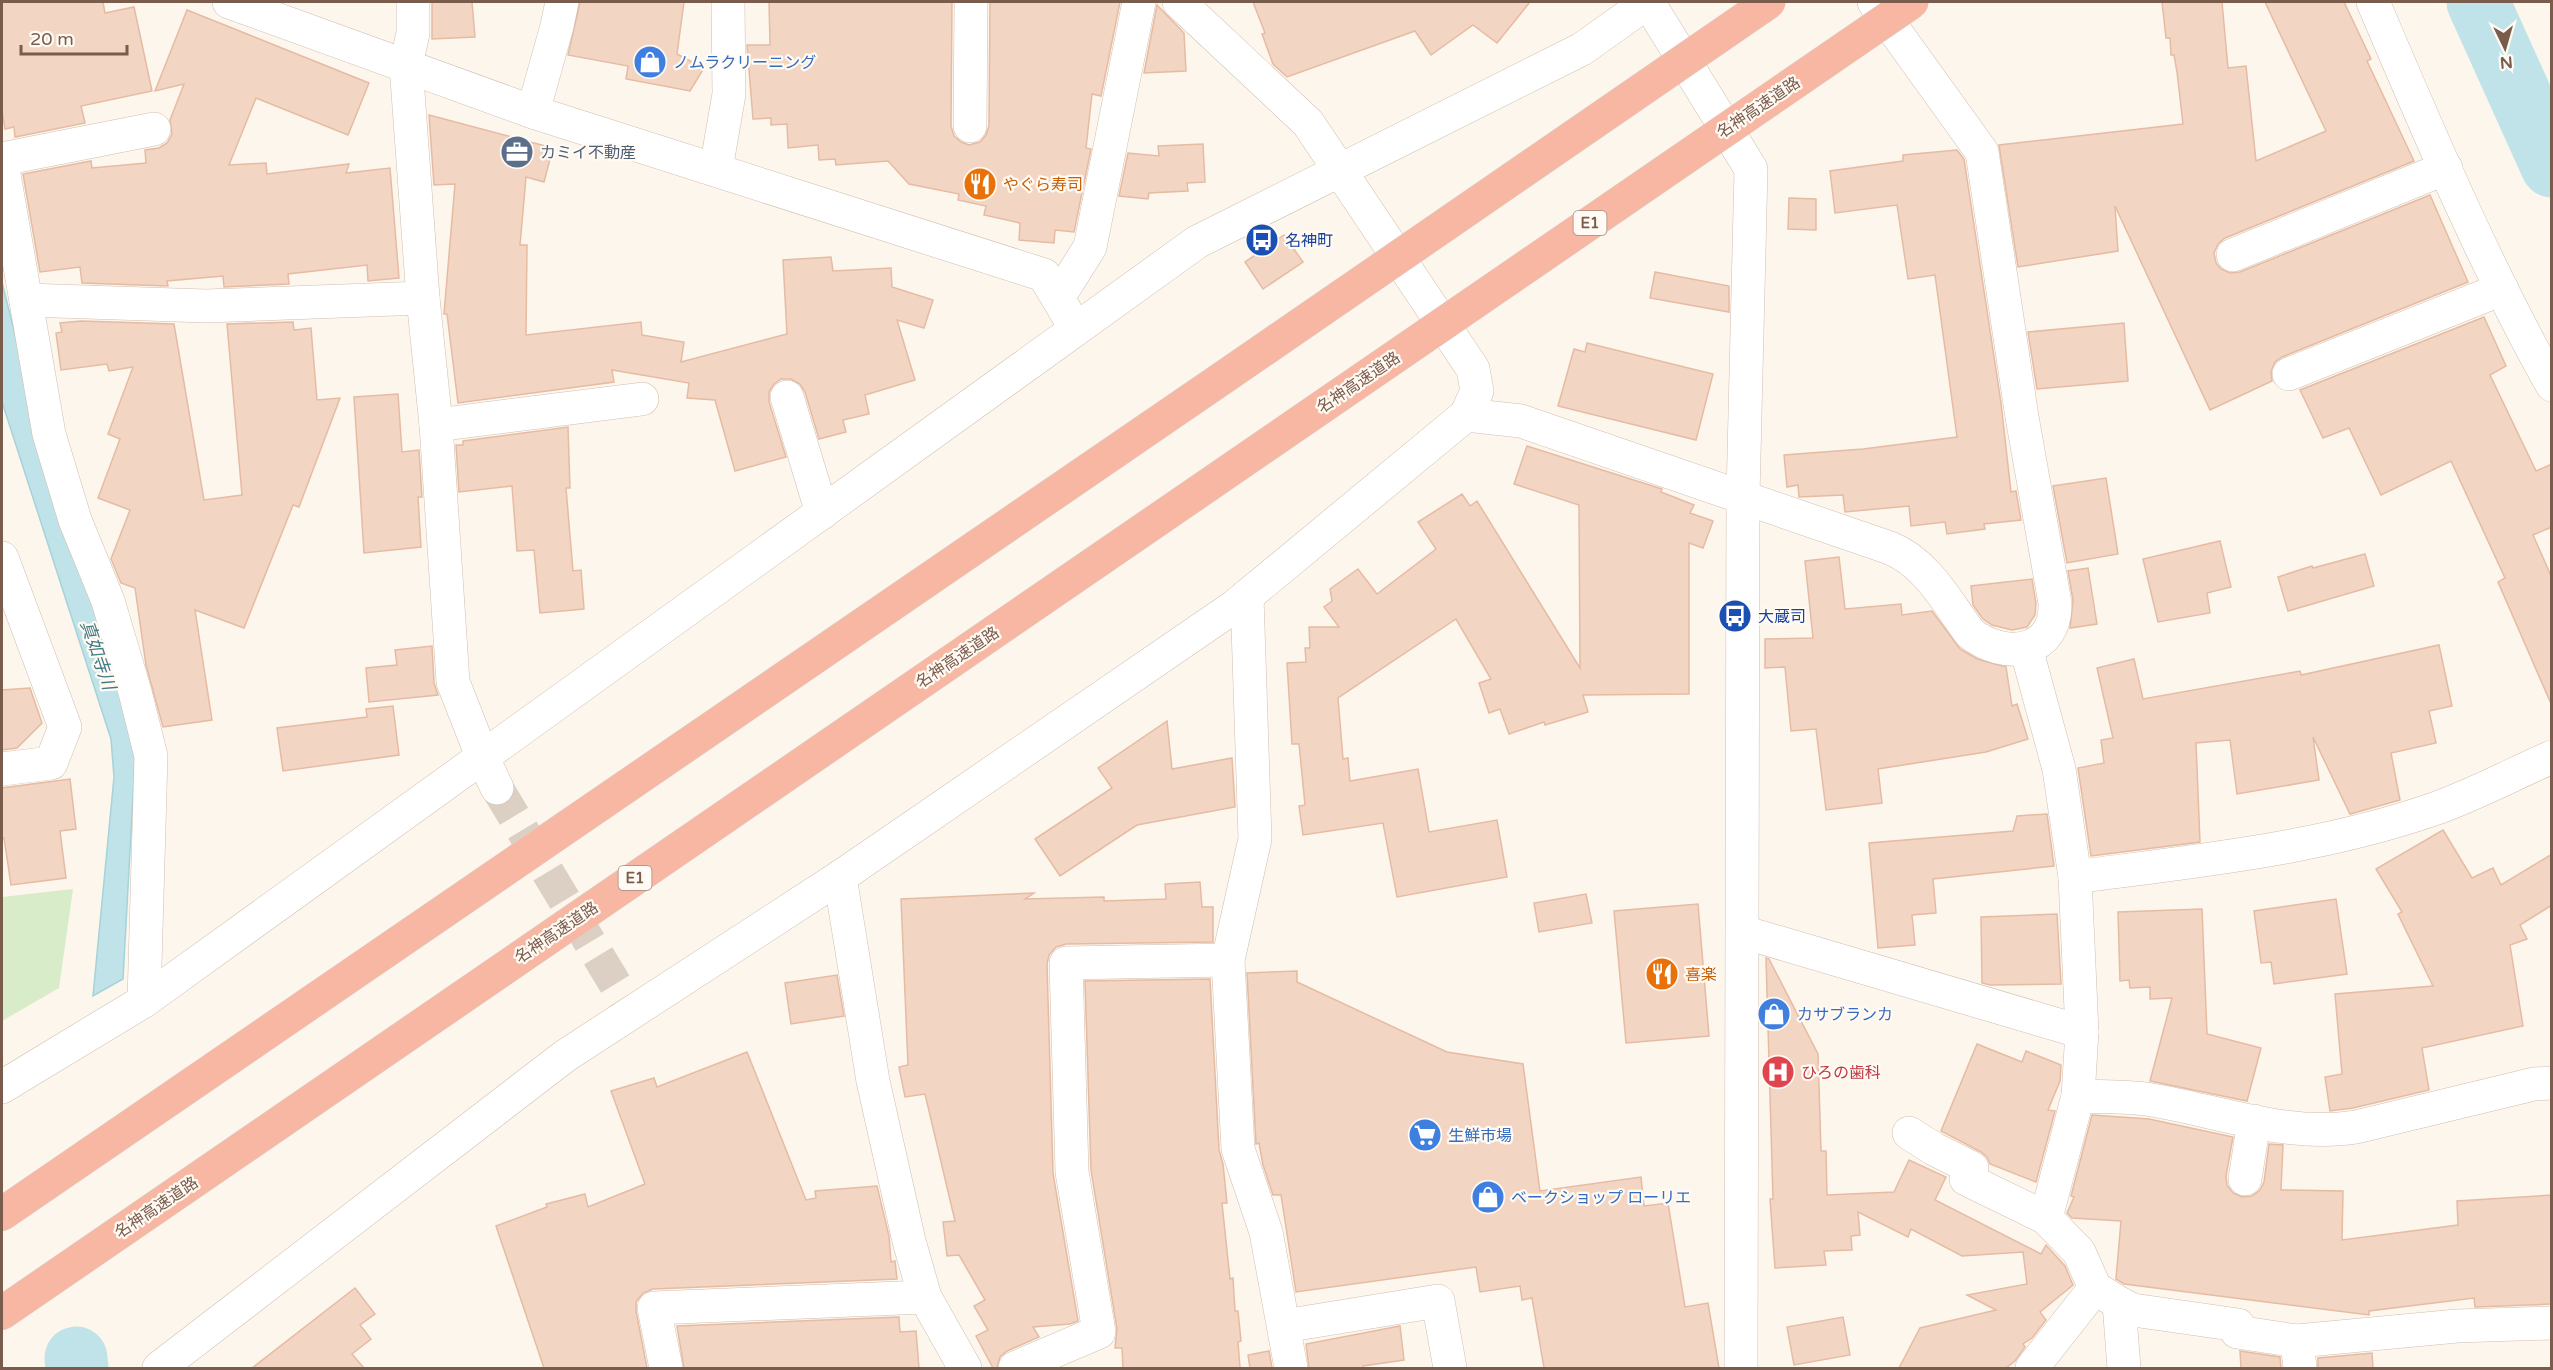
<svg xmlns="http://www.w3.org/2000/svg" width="2553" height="1370" font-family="'Varela Round','Noto Sans JP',sans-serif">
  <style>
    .green { fill: #d8ecc9 }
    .water { fill: #bfe3e8; stroke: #a5d3da; stroke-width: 1.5 }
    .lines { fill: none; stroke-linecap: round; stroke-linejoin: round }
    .river { stroke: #bfe3e8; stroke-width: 63 }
    .building { fill: #f3d5c3; stroke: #e6bba3; stroke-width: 1.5 }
    .minor-tunnel { stroke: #dcd0c4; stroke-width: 33; stroke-dasharray: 33 16; stroke-linecap: butt }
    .minor-casing { stroke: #d1beb0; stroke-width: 34 }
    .highway-casing { stroke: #dad1cd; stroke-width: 34 }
    .minor { stroke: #fff; stroke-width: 33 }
    .highway { stroke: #f7b7a3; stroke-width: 33 }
    .highway-bridge-casing { stroke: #dad1cd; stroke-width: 34; stroke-linecap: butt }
    .highway-bridge { stroke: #f7b7a3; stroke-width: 33 }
    .labels { text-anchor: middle; stroke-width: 4.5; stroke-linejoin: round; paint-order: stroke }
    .shield { fill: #fffaf3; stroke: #a28b7f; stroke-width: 1.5 }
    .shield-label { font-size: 15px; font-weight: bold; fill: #7a5c4d }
    .shop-label { font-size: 16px; fill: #366cbe; stroke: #fffaf3; text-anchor: start }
    .street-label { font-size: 16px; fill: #7a5c4d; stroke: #fffaf3 }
    .service-label { font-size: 16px; fill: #4e5e75; stroke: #fffaf3; text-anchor: start }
    .food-label { font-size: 16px; fill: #c56008; stroke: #fffaf3; text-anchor: start }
    .transit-label { font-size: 16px; fill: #164399; stroke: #fffaf3; text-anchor: start }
    .health-label { font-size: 16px; fill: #be3a42; stroke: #fffaf3; text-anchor: start }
    .water-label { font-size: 18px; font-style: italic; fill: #437c86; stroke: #fffaf3 }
  </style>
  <rect width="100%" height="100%" fill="#fdf6ec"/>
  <path class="green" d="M73,889l-14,99 -57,33v-124z"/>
  <path class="water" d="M2,282l36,146 98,314 -13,237 -30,17 21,-219 -3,-38 -109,-337z"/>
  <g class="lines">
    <g class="river">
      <path d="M2478,2l74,164"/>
      <path d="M76,1358l1,10"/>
    </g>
  </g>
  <g class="building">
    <path d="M2,2h101l2,11 29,-6 18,84 -71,15 4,17 -70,14 -1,-10 -9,2 -3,-18z"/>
    <path d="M432,2h40l3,35 -43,2z"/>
    <path d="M580,2h104l-7,52 27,14 -14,23 -64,-12 2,-13 -60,-11z"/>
    <path d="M769,2h183l-1,124 3,10 7,6 8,3 11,-3 6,-7 3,-9 1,-124h130l-19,94 -9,-2 -6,54 5,1 -17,83 -19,-2 -1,13 -35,-3 1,-17 -36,-8 2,-9 -28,-6 1,-6 -50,-10 -21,-23 -52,4 -1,-6 -16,1 -1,-15 -30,3 -1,-24 -16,1v-7l-18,1 -6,-74h23z"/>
    <path d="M1253,2h277l-33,41 -24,-18 -42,30 -16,-24 -128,46 -14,-13 -11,-30 3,-1z"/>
    <path d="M2162,2h60l6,66 18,-2 10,95 70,-30 -61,-129h79l27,57 -4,2 47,100 -189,77 -7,6 -4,9 2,10 5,6 9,4 10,-1 190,-77 38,87 -186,75 -7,5 -4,9 1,10 -62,29 -95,-204 3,45 -100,16 -19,-122 184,-21 -6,-52 -3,-17h-3l-1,-17h-4z"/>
    <path d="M1157,5l27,28 2,38 -42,2z"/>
    <path d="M187,10l182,73 -21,52 -92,-37 -27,67 37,-2 1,11 82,-10 -3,9 44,-5 9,110 -31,3 -1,-16 -79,9 1,10 -65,3 -1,-11 -56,5 1,5 -86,-3 -2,-16 -40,5 -17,-98 68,-13 1,7 54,-5 -1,-13 14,-2 8,-5 5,-9 -2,-14 14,-36 -29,7z"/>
    <path d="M429,115l124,33 -9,34 -18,-5 -6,68h7l-1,90 115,-13 1,13 42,7 -3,20 106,-28 -4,-74 48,-3 2,14 58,-3 1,19 41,13 -9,28 -27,-8 18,60 -50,15 4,19 -26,6 3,12 -27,7 -14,-47 -5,-8 -9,-5h-10l-7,5 -5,8v10l17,55 -51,14 -20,-71 -28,-2 2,-15 -77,-13 2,12 -156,21 -11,-89h-3l11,-130 -21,1z"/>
    <path d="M1203,144l2,38 -18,1 1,8 -39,2 -1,6 -29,-3 9,-43 31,3 -1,-10z"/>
    <path d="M1957,150l7,9 37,244 10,89 5,-1 5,29 -37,4 1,5 -38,5 -2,-12 -34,4 -2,-20 -64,6 -2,-17 -44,2 -1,-12 -11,2 -3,-32 79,-6 94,-12 -22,-162 -27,4 -11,-74 -62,8 -5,-42 73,-10v-6z"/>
    <path d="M1789,198l27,1v31l-28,-1z"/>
    <path d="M1284,235l19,27 -40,27 -18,-27z"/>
    <path d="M1655,272l74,14v26l-79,-14z"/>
    <path d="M2484,317l22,49 -16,9 46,96 16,-7v63l-19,8 19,43v128l-54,-124 7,-4 -54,-117 -70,34 -32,-67 -26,10 -23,-48z"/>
    <path d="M81,321l93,3 30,176 38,-5 -15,-171 66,-2 1,8 17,-2 6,72 23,-2 -41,109 -6,-2 -49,123 -49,-18 17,110 -49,7 -17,-62 -11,-77 -14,-5 -10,-24 19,-49 -32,-12 22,-59 -12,-5 25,-67 -24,4 -2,-7 -46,6 -5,-37 6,-1 -2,-9z"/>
    <path d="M2124,323l4,58 -91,8 -9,-57z"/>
    <path d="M1587,343l126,31 -17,66 -138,-34 16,-57 11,3z"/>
    <path d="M398,394l4,58 17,-2 3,47h-4l3,50 -57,6 -10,-156z"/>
    <path d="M568,427l2,61h-4l7,83 8,-1 3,39 -44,4 -6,-63 -17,1 -5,-65 -53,6 -3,-47h7v-4z"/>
    <path d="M1527,446l135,43 -1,3 33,13 -4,8 23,8 -10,27 -14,-5v151l-106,1 5,17 -43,13 -1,-3 -35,12 -9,-25 -11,4 -10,-30 12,-4 -35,-60 -118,79 5,61 5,-1 2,23 68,-12 11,63 68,-12 10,57 -110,20 -14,-74 -80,12 -4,-29 6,-1 -6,-61h-7l-5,-81 19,-1 -1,-14h5l-1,-21h30l-15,-20 8,-6 -2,-12 28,-20 19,25 59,-45 -18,-27 44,-28 8,12 7,-5 103,167 -1,-163 -65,-21z"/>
    <path d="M2106,478l12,76 -51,9 -14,-77z"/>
    <path d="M2220,541l11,46 -24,6 3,20 -52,9 -15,-63z"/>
    <path d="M2365,554l9,32 -86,25 -10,-34 34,-11 1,2z"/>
    <path d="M1839,557l6,52 56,-5 1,11 30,-4 28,38 17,10 29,8 6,39 5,-2 11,35 -42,13 -108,17 4,34 -56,7 -10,-81 -25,2 -6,-64 -20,1v-29l48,-1 -8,-77z"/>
    <path d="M2088,568l9,56 -27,4 3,-28 -5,-29z"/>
    <path d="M2032,579l4,25 -1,11 -8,12 -15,3 -20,-5 -9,-6 -10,-14 -2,-19z"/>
    <path d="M2439,645l13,61 -23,5 7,32 -45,10 9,47 -50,14 -37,-77 6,43 -82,14 -7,-54 -34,3 4,99 -109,14 -13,-88 26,-5 -3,-23 12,-2 -16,-70 37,-9 9,40 157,-28 1,4z"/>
    <path d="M432,646l2,37 4,12 -69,7 -3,-34 31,-3 -2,-15z"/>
    <path d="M30,688l12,35 -25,25 -15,2v-60z"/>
    <path d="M393,706l6,49 -116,16 -6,-43 90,-11 -1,-8z"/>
    <path d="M1167,721l5,48 60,-11 3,49 -98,18 -77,51 -25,-37 77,-51 -14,-20z"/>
    <path d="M70,779l6,50 -16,2 6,47 -55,7 -7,-47h-2v-50z"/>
    <path d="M2047,814l7,52 -121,13 3,34 -24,2 3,30 -37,3 -9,-105 144,-12 4,-15z"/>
    <path d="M2443,830l29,48 21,-10 8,17 51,-31v51l-32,20 7,14 -17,6 13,81 -101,22 7,42 -76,18 -23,3 -5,-34 17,-3 -7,-80 98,-8 -35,-72 4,-2 -26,-43z"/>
    <path d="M1200,882l2,25h11v35l-147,2 -10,3 -7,8 -2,9 6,209 25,148 -8,3 -37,3 6,10 -32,14 -7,6 -3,11h-4l-17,-32 12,-6 -14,-24 11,-6 -26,-45 -12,1 -4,-34 12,-1 -30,-127 -20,3 -6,-30 9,-2 -7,-166 133,-6 -9,6 79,-2v4l62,-2 -1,-15z"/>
    <path d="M1586,894l6,29 -53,9 -5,-29z"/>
    <path d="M2336,899l11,75 -73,10 -3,-22 -10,1 -7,-52z"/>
    <path d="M1698,904l11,132 -83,7 -12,-132z"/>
    <path d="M2202,909l5,125 54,14 -14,53 -97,-20 22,-83 -22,1v-12l-20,1 -1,-8 -9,1 -2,-69z"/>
    <path d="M2057,914l4,70 -71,1 -8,-2 -1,-66z"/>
    <path d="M1766,958l3,1 49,95 3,97h5l1,44 67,-3 15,-32 37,17 -11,23 106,54 5,-9 19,21 8,19 -33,27 6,8 -14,18 -9,6 2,3 -10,14 -9,7h-107l21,-40 76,-18 -29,-15 60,-11 -4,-32 -61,4 -51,-27 -3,8 -50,-25 2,23 -9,1 1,14 -28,1 2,14 -51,3 -5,-69h3z"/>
    <path d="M1297,971v11l150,70 76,12 17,127 101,-14 3,29 24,-3 17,104 23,-4 11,65h-175l-12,-70 -10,2 -2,-14 -40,6 -4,-25 -180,25 -15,-97h-8l-10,-30 -4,-22 -3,1 -9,-171z"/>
    <path d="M837,975l7,41 -53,8 -6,-41z"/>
    <path d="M1210,979l9,171 4,14 4,39h-5l8,76 3,-1 2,33h3l3,30 -3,1 2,26h-117l-1,-20h-7l2,-19 -26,-159 -6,-189z"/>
    <path d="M1977,1044l45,18 4,-11 35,14 -1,16 -12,29 7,1 -19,71 -46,-18 -3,-7 -6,-5 -40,-21z"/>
    <path d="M747,1052l59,148 10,-2 -1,-7 62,-5 12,50 2,26 4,-1 2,18 -244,10 -10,4 -7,9v9l11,57h-103l-48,-142 51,-19 -1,-3 39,-10 3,13 57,-23 -34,-93 43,-13 3,9z"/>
    <path d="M2092,1115l57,4 84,18 -7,39 1,9 6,8 9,4 10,-1 8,-6 4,-8 5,-38 14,1 -2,45 62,1 -1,49 116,-15 -1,-24 95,-6v109l-77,3 -1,-9 -105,13v4l-245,-31 -8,-5 5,-58 -49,-3 -5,-5 7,-16 -3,-1z"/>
    <path d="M355,1288l20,26 -15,11 11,14 -19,15 12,14h-112z"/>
    <path d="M899,1317l1,15 16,-1 3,37h-235l-7,-42z"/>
    <path d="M1843,1317l7,38 -56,10 -7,-38z"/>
    <path d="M1400,1326l4,34 -41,6v2h-54l-3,-24z"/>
    <path d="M1269,1351l3,17h-22l-2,-13z"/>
    <path d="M2240,1351l40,6 1,11h-40z"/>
    <path d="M2372,1353l1,15h-55v-10z"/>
  </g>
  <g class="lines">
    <path class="minor-tunnel" d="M497,788l135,224"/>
    <g class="minor-casing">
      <g id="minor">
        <path d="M229,2l304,110 511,163 32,54"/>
        <path d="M413,2v31l-7,32 17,233 13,127 17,257 29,74 15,32"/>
        <path d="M1648,2l103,167 -8,327 -2,872"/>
        <path d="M2373,2c55,129 110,260 179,383"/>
        <path d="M533,112l24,-86 5,-24"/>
        <path d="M970,126l1,-124"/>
        <path d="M2,159l152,-30"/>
        <path d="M2,163l47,271 26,86 33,81 27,91 16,64 -7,245"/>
        <path d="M716,169l13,-75 -1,-92"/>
        <path d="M2233,255l213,-87"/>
        <path d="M1058,298l32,-51 49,-245"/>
        <path d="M26,300l180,6 217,-8"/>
        <path d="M2289,374l213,-85"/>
        <path d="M787,397l35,116"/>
        <path d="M1466,415l55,6 369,127c37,15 57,54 80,85 33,27 87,22 85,-30l-33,-186 -40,-265 -108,-150"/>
        <path d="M436,425l206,-26"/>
        <path d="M2,558l63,169 -14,36 -49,6"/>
        <path d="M1247,596l8,243 -27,121 10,189 28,83 25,136"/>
        <path d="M2026,648l33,121 16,108 7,155 -4,64 -32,122"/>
        <path d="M840,877l33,204 36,160 16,56 40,71"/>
        <path d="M2075,877c121,-16 244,-28 359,-68 40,-14 79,-35 118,-52"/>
        <path d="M1743,932l339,100"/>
        <path d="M2,1087l142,-86 1053,-759 385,-193 66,-47"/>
        <path d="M2078,1096c24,1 50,0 74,4 66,11 136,38 204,27l178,-43 18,-1"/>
        <path d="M1909,1133l25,16 38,19 -6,11 80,39 33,34 16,36 24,15 14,7 105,15 -1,7 60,9 160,-15 95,-3"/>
        <path d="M2245,1179l9,-58"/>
        <path d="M2119,1303l5,65"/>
        <path d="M1284,1326l154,-25 12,67"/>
        <path d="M2297,1341l3,27"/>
        <path d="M159,1368l406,-312 275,-179 395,-271 231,-191 11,-24 -4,-22 -165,-246 -129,-121"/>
        <path d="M666,1368l-12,-60 271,-11"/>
        <path d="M1015,1368l84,-36 -27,-160 -6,-209 162,-3"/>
        <path d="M2032,1368l63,-80"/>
      </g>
    </g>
    <g class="highway-casing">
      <g id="highway">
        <path d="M2,1214l1222,-837"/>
        <path d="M2,1313l1266,-869"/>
      </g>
    </g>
    <use href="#minor" class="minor"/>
    <use href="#highway" class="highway"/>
    <g class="highway-bridge-casing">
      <g id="highway-bridge">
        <path d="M1224,377l545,-375"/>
        <path d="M1268,444l644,-442"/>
      </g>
    </g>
    <use href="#highway-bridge" class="highway-bridge"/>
  </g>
  <defs>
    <g id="shop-disc" transform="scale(1.725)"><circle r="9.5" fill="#3f7fe0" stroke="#fffaf3"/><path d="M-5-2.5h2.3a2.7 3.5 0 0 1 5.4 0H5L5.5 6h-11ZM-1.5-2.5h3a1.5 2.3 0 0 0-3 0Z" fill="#fff"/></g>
    <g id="office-disc" transform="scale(1.725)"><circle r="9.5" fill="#5c6f8a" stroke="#fffaf3"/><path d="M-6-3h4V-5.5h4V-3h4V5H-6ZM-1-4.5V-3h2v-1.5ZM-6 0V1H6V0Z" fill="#fff"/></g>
    <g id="restaurant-disc" transform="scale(1.725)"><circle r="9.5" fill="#e8710a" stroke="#fffaf3"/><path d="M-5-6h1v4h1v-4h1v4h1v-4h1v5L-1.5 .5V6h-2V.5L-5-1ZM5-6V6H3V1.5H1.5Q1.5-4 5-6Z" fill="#fff"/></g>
    <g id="bus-disc" transform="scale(1.725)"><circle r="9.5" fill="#1a4fb4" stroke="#fffaf3"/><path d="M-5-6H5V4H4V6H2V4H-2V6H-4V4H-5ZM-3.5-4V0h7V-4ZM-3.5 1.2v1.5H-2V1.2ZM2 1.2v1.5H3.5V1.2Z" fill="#fff"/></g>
    <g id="hospital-disc" transform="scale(1.725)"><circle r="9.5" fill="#e0444e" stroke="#fffaf3"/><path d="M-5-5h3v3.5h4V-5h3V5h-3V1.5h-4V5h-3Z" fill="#fff"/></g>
    <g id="supermarket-disc" transform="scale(1.725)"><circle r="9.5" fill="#3f7fe0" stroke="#fffaf3"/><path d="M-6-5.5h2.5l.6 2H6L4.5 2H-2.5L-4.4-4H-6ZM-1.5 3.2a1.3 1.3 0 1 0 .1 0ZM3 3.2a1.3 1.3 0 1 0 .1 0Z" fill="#fff"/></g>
  </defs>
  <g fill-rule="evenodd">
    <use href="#shop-disc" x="650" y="62"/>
    <use href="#office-disc" x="517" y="152"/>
    <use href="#restaurant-disc" x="980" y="184"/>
    <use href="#bus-disc" x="1262" y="240"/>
    <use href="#bus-disc" x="1735" y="616"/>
    <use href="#restaurant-disc" x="1662" y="974"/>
    <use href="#shop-disc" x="1774" y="1014"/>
    <use href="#hospital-disc" x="1778" y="1072"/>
    <use href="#supermarket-disc" x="1425" y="1135"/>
    <use href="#shop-disc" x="1488" y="1197"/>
  </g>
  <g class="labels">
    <g class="shield">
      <rect x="1573.5" y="211" width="33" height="24" rx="4.5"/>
      <rect x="618.5" y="866" width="33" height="24" rx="4.5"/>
    </g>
    <g class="shield-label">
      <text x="1590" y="228">E1</text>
      <text x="635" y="883">E1</text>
    </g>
    <g class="shop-label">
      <text x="673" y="68">ノムラクリーニング</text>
      <text x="1797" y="1020">カサブランカ</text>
      <text x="1448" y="1141">生鮮市場</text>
      <text x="1511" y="1203">ベークショップ ローリエ</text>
    </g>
    <g class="street-label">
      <text transform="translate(1758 107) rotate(-34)" y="6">名神高速道路</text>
      <text transform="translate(1358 382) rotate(-34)" y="6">名神高速道路</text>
      <text transform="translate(957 657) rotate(-34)" y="6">名神高速道路</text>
      <text transform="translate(556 932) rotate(-34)" y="6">名神高速道路</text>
      <text transform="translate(156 1207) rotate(-34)" y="6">名神高速道路</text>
    </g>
    <g class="service-label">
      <text x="540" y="158">カミイ不動産</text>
    </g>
    <g class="food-label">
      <text x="1003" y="190">やぐら寿司</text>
      <text x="1685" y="980">喜楽</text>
    </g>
    <g class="transit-label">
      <text x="1285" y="246">名神町</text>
      <text x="1758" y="622">大蔵司</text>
    </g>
    <g class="health-label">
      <text x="1801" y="1078">ひろの歯科</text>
    </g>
    <g class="water-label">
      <text transform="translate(98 655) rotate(71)" y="6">真如寺川</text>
    </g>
  </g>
  <rect width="2553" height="1370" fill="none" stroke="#7a5c4d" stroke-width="6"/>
  <g transform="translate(2505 48) rotate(175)" stroke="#fffaf3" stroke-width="4.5" paint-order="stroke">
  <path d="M0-4.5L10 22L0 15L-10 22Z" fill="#7a5c4d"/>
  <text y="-9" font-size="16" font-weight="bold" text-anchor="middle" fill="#7a5c4d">N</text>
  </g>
  <path d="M21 45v9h106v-9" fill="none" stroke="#7a5c4d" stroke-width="3"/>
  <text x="30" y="45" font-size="18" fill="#7a5c4d" stroke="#fffaf3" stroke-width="4.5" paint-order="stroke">20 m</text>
</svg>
